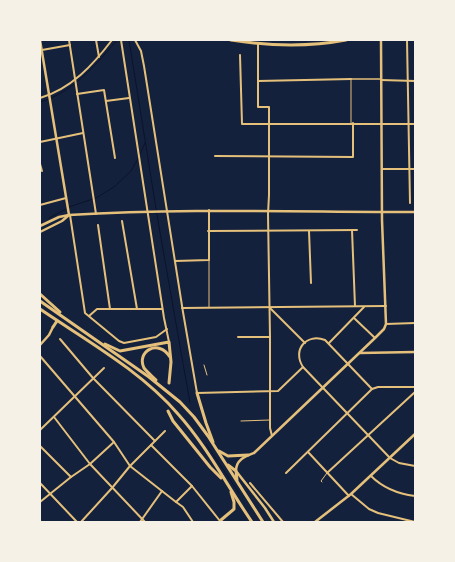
<svg xmlns="http://www.w3.org/2000/svg" width="455" height="562" font-family="Rubik,sans-serif">
  <style>
    .lines { fill: none; stroke-linecap: round; stroke-linejoin: round }
    .stream { stroke: #0b132b; stroke-width: 1 }
    .service { stroke: #e5c07b; stroke-width: 1 }
    .pedestrian { stroke: #e5c07b; stroke-width: 1.5 }
    .minor { stroke: #e5c07b; stroke-width: 2 }
    .tertiary { stroke: #e5c07b; stroke-width: 2.5 }
    .primary { stroke: #e5c07b; stroke-width: 3 }
    .trunk { stroke: #e5c07b; stroke-width: 3 }
  </style>
  <rect width="100%" height="100%" fill="#14213d"/>
  <g class="lines">
    <g class="stream">
      <path d="M129,40l29,181 32,182"/>
      <path d="M40,102c32,-9 56,-37 77,-62"/>
      <path d="M140,154l5,-11"/>
      <path d="M69,207l27,-9 18,-11 17,-16 8,-14"/>
      <path d="M49,218l17,-9"/>
      <path d="M40,222h2"/>
      <path d="M206,444l33,49"/>
    </g>
    <g class="service">
      <path d="M351,80v43"/>
      <path d="M209,260v47"/>
      <path d="M204,365l3,10"/>
      <path d="M241,421l29,-1"/>
      <path d="M322,482l-1,-1 6,-8"/>
    </g>
    <path class="pedestrian" d="M351,79h30"/>
    <g class="minor">
      <path d="M69,40l27,174"/>
      <path d="M96,40l3,17"/>
      <path d="M121,40l43,278 5,24"/>
      <path d="M135,40l6,11 3,15 39,246 14,81 81,-2 25,-24"/>
      <path d="M407,40l3,163"/>
      <path d="M258,44v63h11v88l-1,19 2,123v91l2,8"/>
      <path d="M42,50l28,-5"/>
      <path d="M240,55l2,69h173"/>
      <path d="M381,80l34,1"/>
      <path d="M258,81l93,-2"/>
      <path d="M77,94l27,-4 11,68"/>
      <path d="M40,98c31,-9 53,-33 72,-58"/>
      <path d="M106,101l23,-3"/>
      <path d="M40,142l43,-9"/>
      <path d="M215,156l138,1v-34"/>
      <path d="M40,164l2,7"/>
      <path d="M382,169h33"/>
      <path d="M40,205l26,-7"/>
      <path d="M70,215l15,98 34,28 5,2 32,-6 11,-8"/>
      <path d="M122,221l15,88"/>
      <path d="M98,225l12,84"/>
      <path d="M352,230l3,76"/>
      <path d="M208,231l149,-1"/>
      <path d="M309,231l2,52"/>
      <path d="M175,261l34,-1v-50"/>
      <path d="M182,308l204,-2"/>
      <path d="M270,308l35,35"/>
      <path d="M89,316l8,-7h65"/>
      <path d="M354,318l21,20"/>
      <path d="M386,324l29,-1"/>
      <path d="M238,337h32"/>
      <path d="M60,339l33,39 62,63"/>
      <path d="M329,343l35,-36"/>
      <path d="M40,356l74,86 16,24 46,36 7,5 10,15"/>
      <path d="M372,389l-47,-49c-19,-7 -33,10 -22,27l87,91 9,5 16,3"/>
      <path d="M54,417l36,47 55,58"/>
      <path d="M40,430l64,-62"/>
      <path d="M151,445l41,41 28,35"/>
      <path d="M40,446l31,31"/>
      <path d="M308,452l41,44"/>
      <path d="M286,473l86,-84 6,-2h37"/>
      <path d="M327,473l88,-81"/>
      <path d="M371,476c12,12 28,18 44,20"/>
      <path d="M40,483l37,39"/>
      <path d="M250,483l33,39"/>
      <path d="M351,494l18,15 9,4 37,9"/>
      <path d="M40,502l31,-25 19,-13 24,-22"/>
      <path d="M176,502l16,-16"/>
      <path d="M40,521l1,1"/>
      <path d="M81,522l31,-34 18,-22 35,-35"/>
      <path d="M140,522l22,-31"/>
    </g>
    <g class="tertiary">
      <path d="M40,40l29,175"/>
      <path d="M40,226l19,-9 10,-2c116,-7 231,-3 346,-3"/>
      <path d="M40,232l22,-11 7,-6"/>
      <path d="M40,345l9,-10 4,-8"/>
      <path d="M360,353l55,-1"/>
      <path d="M274,522l-9,-14 -29,-37c0,-11 8,-14 18,-18l121,-115 9,-9 2,-5 -4,-104 -1,-180"/>
      <path d="M315,522l36,-28 64,-60"/>
    </g>
    <path class="primary" d="M231,40c38,6 78,7 115,0"/>
    <g class="trunk">
      <path d="M40,294l20,18"/>
      <path d="M40,301l109,76 31,25 14,15 14,19 55,86"/>
      <path d="M40,309c47,32 101,62 138,105 29,32 49,72 74,108"/>
      <path d="M53,327l4,-6"/>
      <path d="M105,344l15,7 49,-9 2,20 -2,21"/>
      <path d="M156,380c-4,-4 -9,-8 -12,-12 -8,-16 14,-30 26,-11"/>
      <path d="M197,393l9,30 7,19"/>
      <path d="M168,411l5,10 37,46 11,11"/>
      <path d="M219,451l9,5 20,-1"/>
      <path d="M228,465l8,6 1,9"/>
      <path d="M221,520l13,-11v-7l-3,-10"/>
    </g>
  </g>
  <rect width="455" height="562" fill="none" stroke="#f6f1e7" stroke-width="82"/>
</svg>
